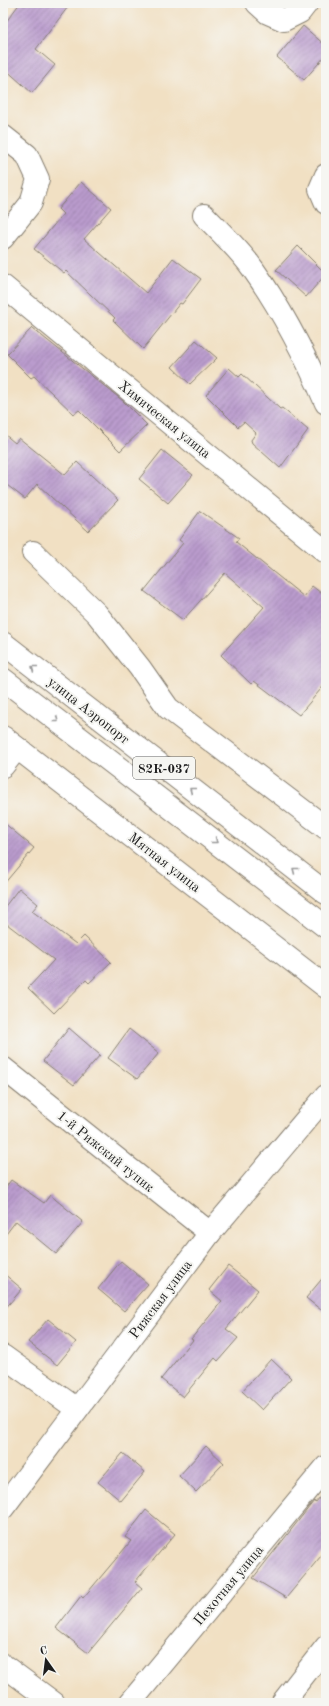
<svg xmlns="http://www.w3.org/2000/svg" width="329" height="1706" font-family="'Old Standard TT',serif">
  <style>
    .building { fill: url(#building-hatch) }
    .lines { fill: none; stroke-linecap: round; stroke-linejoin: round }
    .street-casing { stroke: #867e70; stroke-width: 24 }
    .primary-casing { stroke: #867e70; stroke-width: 24 }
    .street { stroke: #fff; stroke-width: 22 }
    .primary { stroke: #fff; stroke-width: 22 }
    .oneway { stroke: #999 }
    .labels { text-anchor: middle; stroke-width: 4; stroke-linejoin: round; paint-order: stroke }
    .shield { fill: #f6f6f2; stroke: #5d5d5c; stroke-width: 1 }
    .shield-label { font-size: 13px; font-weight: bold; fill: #1c1c1c }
    .street-label { font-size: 14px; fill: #1c1c1c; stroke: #f6f6f2 }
  </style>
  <defs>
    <pattern id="building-hatch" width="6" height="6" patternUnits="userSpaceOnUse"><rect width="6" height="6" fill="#ba9bcd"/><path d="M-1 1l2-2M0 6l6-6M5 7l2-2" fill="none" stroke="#967ea6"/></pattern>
  </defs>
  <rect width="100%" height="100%" fill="#f6f6f2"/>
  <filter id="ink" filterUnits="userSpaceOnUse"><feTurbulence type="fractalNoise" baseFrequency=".025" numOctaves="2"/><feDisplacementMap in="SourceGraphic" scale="8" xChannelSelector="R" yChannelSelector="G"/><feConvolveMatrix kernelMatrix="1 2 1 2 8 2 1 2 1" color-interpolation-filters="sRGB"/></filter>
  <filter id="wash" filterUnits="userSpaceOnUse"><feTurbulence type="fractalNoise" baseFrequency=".012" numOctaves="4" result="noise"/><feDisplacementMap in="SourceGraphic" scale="16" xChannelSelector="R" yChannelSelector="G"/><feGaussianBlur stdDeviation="0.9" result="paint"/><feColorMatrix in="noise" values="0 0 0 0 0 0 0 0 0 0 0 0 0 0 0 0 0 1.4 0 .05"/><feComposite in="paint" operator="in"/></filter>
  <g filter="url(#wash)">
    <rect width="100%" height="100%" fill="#f1e0c3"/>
    <g id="blocks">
      <g class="building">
        <path d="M20,3h51l-35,46 19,16 -23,28 -29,-26v-41z"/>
        <path d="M303,26l23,20v9l-22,25 -27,-23z"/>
        <path d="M81,182l30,26 -27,31 62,54 27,-35 28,21 -19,25 -2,-1 -37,46 -30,-29 2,-2 -49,-47 -2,2 -30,-24 29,-35 -5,-5z"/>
        <path d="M298,246l28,28 -20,23 -30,-27z"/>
        <path d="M32,328l91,73 24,24 -27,26 -41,-41 -5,4 -40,-38 -3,2 -24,-24z"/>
        <path d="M196,340l21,18 -27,26 -18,-17z"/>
        <path d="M229,368l10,9 3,-3 38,35 2,-1 26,22 -28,38 -28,-25 -1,-3 5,-7 -12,-11 -6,5 -32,-32z"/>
        <path d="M3,433l12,10 4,-5 46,37 12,-13 41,38 -30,31 -51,-47 -12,15 -22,-17z"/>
        <path d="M162,450l31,25 -25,28 -29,-24z"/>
        <path d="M200,511l39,27 -3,4 68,55 8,-11 14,11v86l-27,32 -45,-34 -3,3 -30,-29 43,-48 -39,-34 -42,47 -39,-29 39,-48 -4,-3z"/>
        <path d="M3,822l31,26 -31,37z"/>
        <path d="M19,888l19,16 -6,7 44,33 8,-8 27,26 -22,21 -3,-3 -32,33 -26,-25 26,-28 -51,-39v-12z"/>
        <path d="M69,1028l31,27 -26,30 -31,-24z"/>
        <path d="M129,1029l30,24 -22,26 -29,-21z"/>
        <path d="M11,1180l33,23 6,-8 33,27 -27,32 -40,-33 -13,17v-47z"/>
        <path d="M121,1261l27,23 -24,27 -26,-22z"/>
        <path d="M228,1266l30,24 -32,39 12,9 -20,23 -3,-3 -32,39 -22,-18 32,-39 -2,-1 31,-38 -13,-11z"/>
        <path d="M3,1273l19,16 -19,22z"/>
        <path d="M326,1274v40l-20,-16z"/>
        <path d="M48,1319l28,23 -19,23 -29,-23z"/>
        <path d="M271,1359l20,19 -29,32 -20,-19z"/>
        <path d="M206,1446l18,17 -28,29 -17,-16z"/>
        <path d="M123,1453l22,19 -24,29 -23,-19z"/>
        <path d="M326,1490v60l-40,48 -33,-20 61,-77 1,2z"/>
        <path d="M146,1510l29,24 -40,48 7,6 -54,65 -32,-25 25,-32 2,2 48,-57 -6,-4z"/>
      </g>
    </g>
  </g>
  <g filter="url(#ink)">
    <use href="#blocks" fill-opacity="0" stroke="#867e70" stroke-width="1"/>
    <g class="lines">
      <g class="street-casing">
        <g id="street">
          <path d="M257,3l11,10 16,7 16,-8 7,-9"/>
          <path d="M3,136l24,19 11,24 -7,24 -28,35"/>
          <path d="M326,175l-6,14 6,14"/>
          <path d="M204,215c16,17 35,34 49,54 29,41 53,88 73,134"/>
          <path d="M3,286l323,266"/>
          <path d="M33,552l64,62 43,54 28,40 158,120"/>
          <path d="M3,737l323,250"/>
          <path d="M3,766l14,-18"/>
          <path d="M3,1068l207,165"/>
          <path d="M3,1356l74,53"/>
          <path d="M3,1508l207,-275 116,-137"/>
          <path d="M3,1665l51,38"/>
          <path d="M130,1703l196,-236"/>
          <path d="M282,1703l44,-56"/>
        </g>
      </g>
      <g class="primary-casing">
        <g id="primary">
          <path d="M3,643l323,250"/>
          <path d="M3,679l323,248"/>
        </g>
      </g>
      <use href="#street" class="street"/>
      <use href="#primary" class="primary"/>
    </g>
    <defs><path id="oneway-chevron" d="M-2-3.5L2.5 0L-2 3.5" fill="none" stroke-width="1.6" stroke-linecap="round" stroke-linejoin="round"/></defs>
    <g class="oneway">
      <use href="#oneway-chevron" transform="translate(34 668) rotate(-142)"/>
      <use href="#oneway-chevron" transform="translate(56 720) rotate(38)"/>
      <use href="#oneway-chevron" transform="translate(192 790) rotate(-142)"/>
      <use href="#oneway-chevron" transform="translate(215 841) rotate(38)"/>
      <use href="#oneway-chevron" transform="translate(295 870) rotate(-142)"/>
    </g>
  </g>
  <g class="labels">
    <rect class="shield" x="133" y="757" width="62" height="22" rx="3"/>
    <g class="shield-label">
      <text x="164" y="773">82К-037</text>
    </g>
    <g class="street-label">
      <text transform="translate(165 419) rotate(39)" y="5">Химическая улица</text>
      <text transform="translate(89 710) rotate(38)" y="5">улица Аэропорт</text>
      <text transform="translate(165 862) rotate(38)" y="5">Мятная улица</text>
      <text transform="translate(106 1151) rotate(39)" y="5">1-й Рижский тупик</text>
      <text transform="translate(160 1299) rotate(-53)" y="5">Рижская улица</text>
      <text transform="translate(228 1585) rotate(-50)" y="5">Пехотная улица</text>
    </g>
  </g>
  <rect width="329" height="1706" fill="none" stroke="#f6f6f2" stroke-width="16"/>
  <g transform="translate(46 1660) rotate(346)" stroke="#f6f6f2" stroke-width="3" paint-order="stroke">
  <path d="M0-3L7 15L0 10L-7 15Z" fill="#1c1c1c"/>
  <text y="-6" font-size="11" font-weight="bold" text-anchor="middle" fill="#1c1c1c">С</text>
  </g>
</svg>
